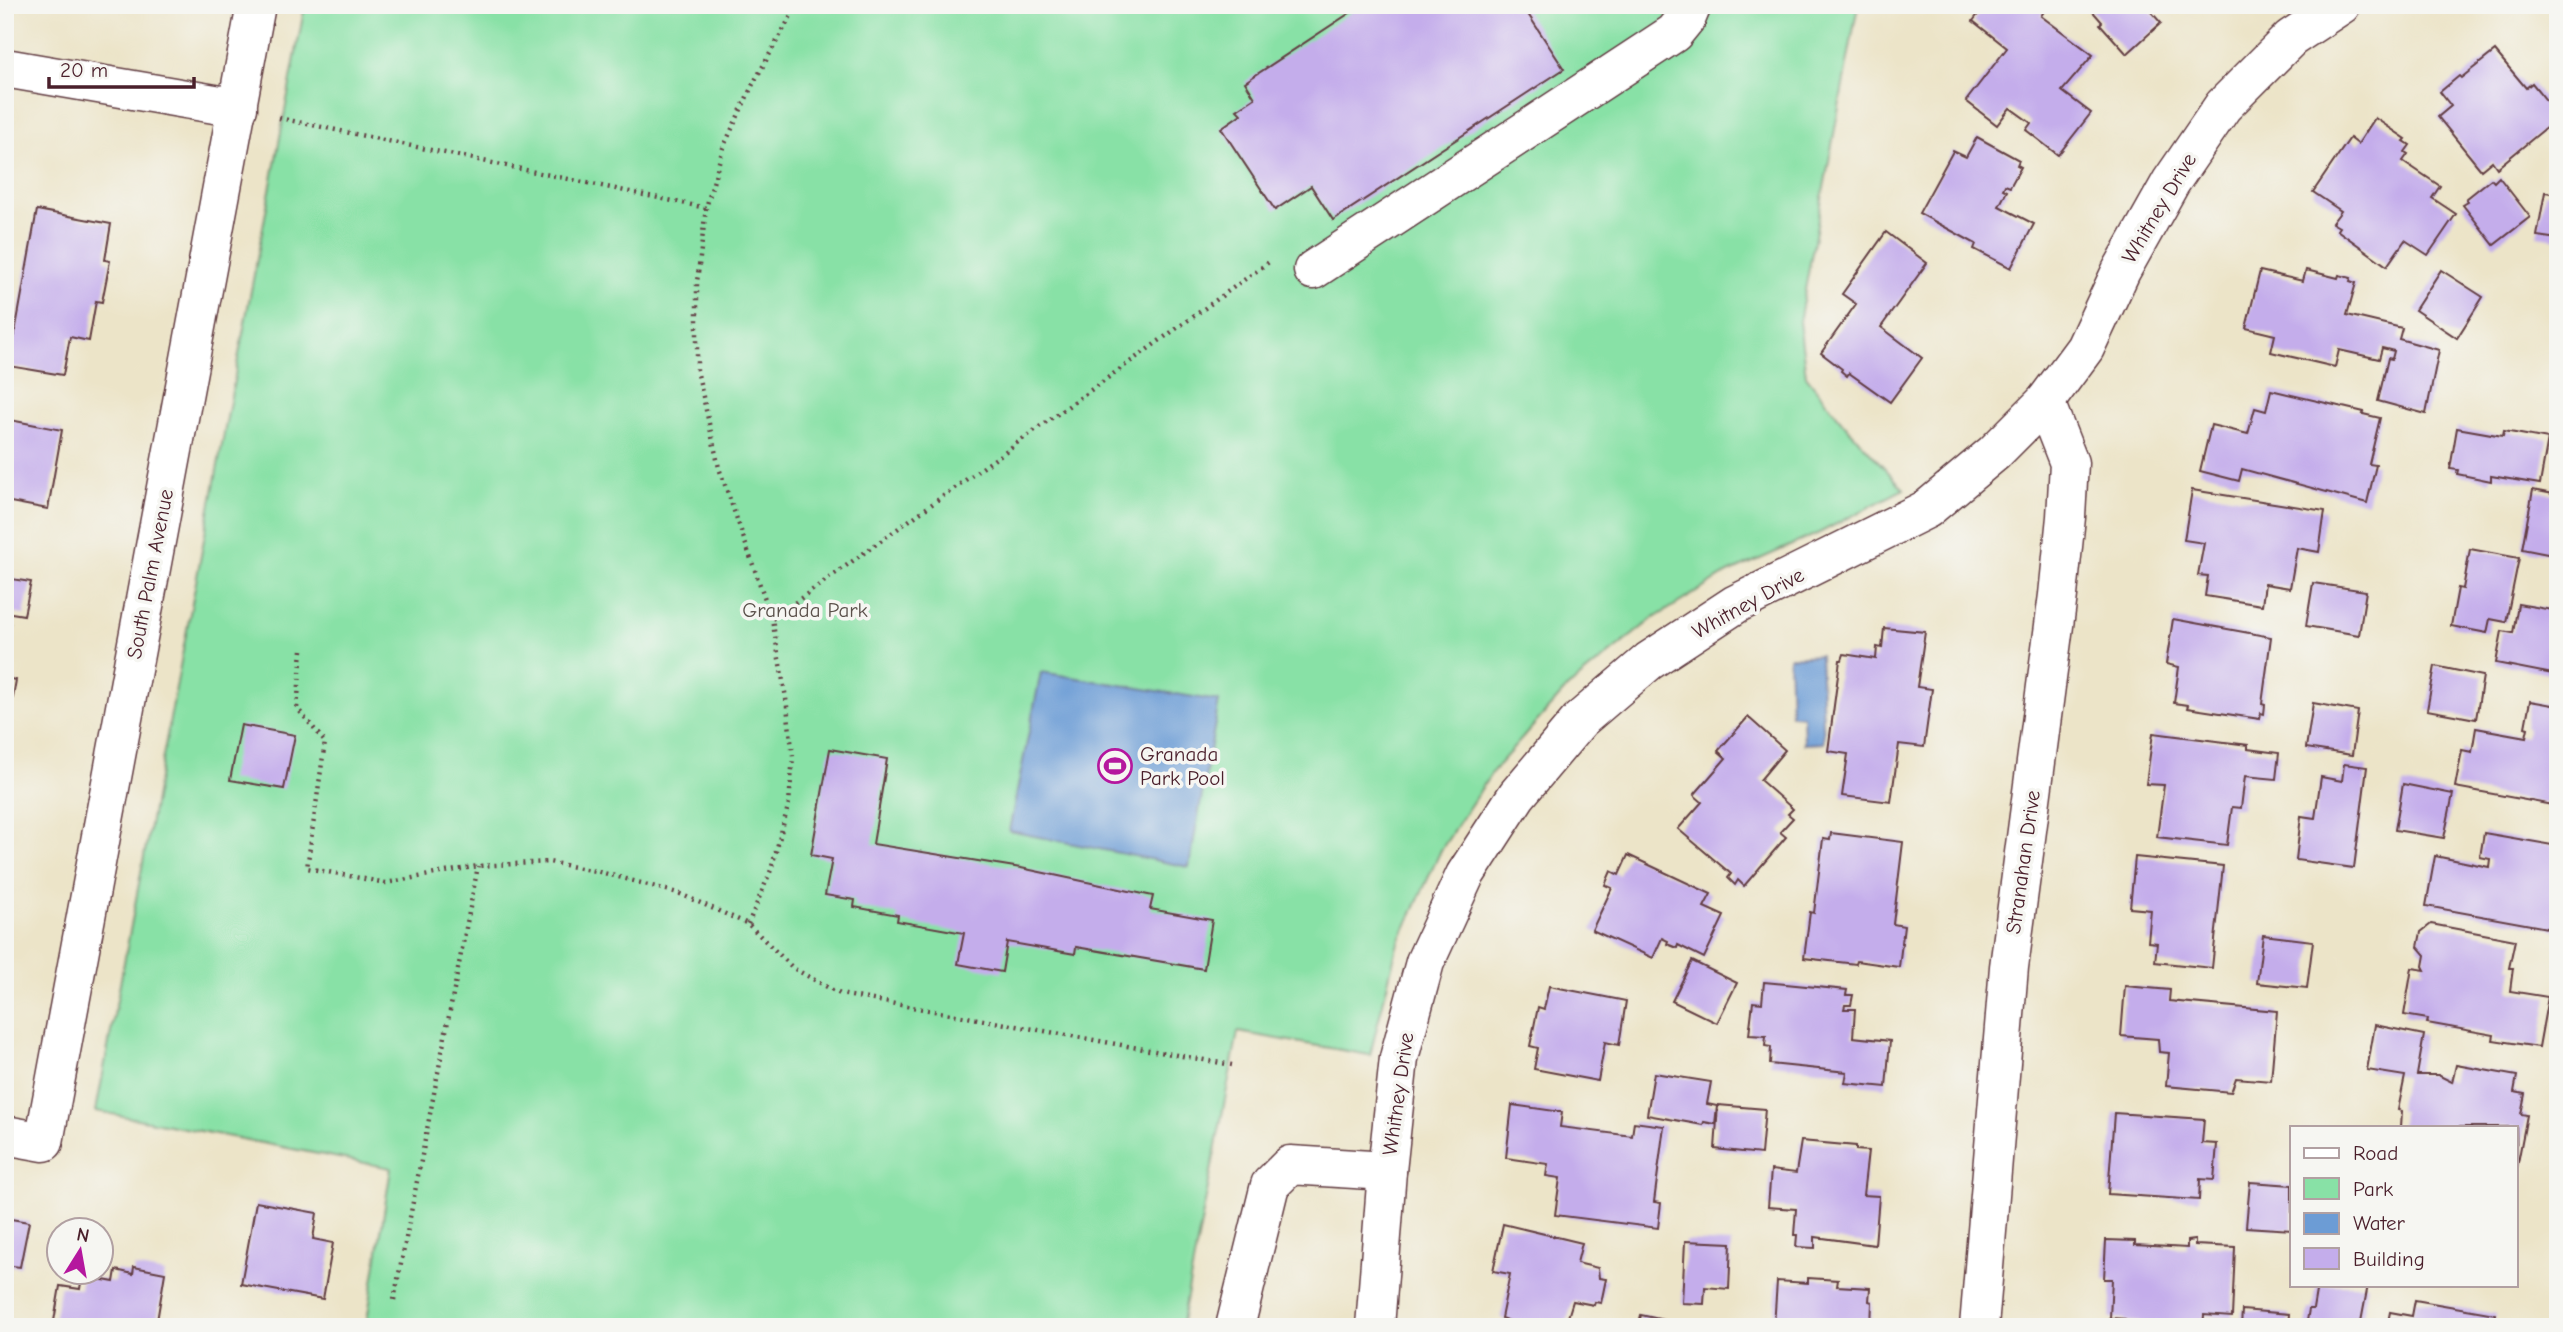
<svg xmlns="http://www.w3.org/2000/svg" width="2563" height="1332" font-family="'Comic Neue',sans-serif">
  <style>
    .green { fill: #88e1a6; stroke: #698068; stroke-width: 2 }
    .water { fill: #6c9cd5; stroke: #5b5e80; stroke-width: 2 }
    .building { fill: #c4adeb }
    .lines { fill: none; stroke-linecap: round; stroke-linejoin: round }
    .minor-casing { stroke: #623d43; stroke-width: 41 }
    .path { stroke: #623d43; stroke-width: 4.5; stroke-dasharray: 2 5; stroke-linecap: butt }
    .minor { stroke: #fff; stroke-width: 38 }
    .labels { text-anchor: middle; stroke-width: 7; stroke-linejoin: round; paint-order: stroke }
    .street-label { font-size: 21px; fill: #4a1f2b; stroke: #f6f6f2 }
    .park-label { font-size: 21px; fill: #5a504a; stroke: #f6f6f2 }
    .poi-label { font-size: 21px; fill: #4a1f2b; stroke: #f6f6f2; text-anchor: start }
  </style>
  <rect width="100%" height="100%" fill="#f6f6f2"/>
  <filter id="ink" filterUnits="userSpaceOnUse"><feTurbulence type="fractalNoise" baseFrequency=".0143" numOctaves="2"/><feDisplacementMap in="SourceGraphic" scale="14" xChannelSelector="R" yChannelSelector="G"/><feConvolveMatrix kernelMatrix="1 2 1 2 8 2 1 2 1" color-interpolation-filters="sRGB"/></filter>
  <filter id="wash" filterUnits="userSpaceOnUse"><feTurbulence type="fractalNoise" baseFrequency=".00686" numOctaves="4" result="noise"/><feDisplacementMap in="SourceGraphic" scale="28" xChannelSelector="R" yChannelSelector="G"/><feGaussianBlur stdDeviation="1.57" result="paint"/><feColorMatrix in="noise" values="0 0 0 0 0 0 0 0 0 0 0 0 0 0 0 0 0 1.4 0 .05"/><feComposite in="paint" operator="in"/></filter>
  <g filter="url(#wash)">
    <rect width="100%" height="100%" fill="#ece4c8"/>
    <path class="green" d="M305,5h1553l-59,317 7,54 38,48 60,65 -85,44 -93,41 -75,46 -84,68 -74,83 -52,79 -44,96 -27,109 -132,-23 -57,295h-815l25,-159 -295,-57z"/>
    <g class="water">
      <path d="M1820,655l4,88 -20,1 -1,-29h-12l-2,-58z"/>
      <path d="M1041,672l178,29 -30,166 -180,-36z"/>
    </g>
    <g id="blocks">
      <g class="building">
        <path d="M1362,5h160l42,64 -231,151 -22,-34 -36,24 -54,-82 20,-14 -4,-4 18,-12 -10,-16z"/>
        <path d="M1985,5h63l-7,11 52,39 -31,36 29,22 -33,42 -32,-25 5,-7 -21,-15 -13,17 -31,-24 41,-53 -34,-27z"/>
        <path d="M2087,5h58l16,18 -34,31 -27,-30 2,-2z"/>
        <path d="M2495,51l31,37 6,-5 26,32v3l-61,50 -5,-7 -11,9 -43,-53 13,-11 -11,-14 19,-16 2,2z"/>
        <path d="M2375,118l31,21 -2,2 6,4 -5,7 3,2 -5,7 37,25 -8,12 24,16 -28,41 -23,-15 -18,26 -50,-36 2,-3 -7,-4 9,-12 -28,-19 37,-54 8,6z"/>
        <path d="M1977,137l42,23 -2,5 4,2 -11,20 -5,-2 -2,4 4,2 -8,15 35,18 -23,44 -37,-19 2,-5 -57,-31 34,-62 13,6z"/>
        <path d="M2499,177l31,40 -36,28 -31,-40 5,-3 -2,-3 25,-20 3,3z"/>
        <path d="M2545,192l13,2v45l-21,-3z"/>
        <path d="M37,210l74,14 -6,36 5,1 -8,41 -6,-1 -7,40 -19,-4 -7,38 -54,-9z"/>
        <path d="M5,213l6,1 -4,25h-2z"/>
        <path d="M1886,232l41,31 -46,64 41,31 -32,44 -41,-29 -2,3 -6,-5 1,-2 -21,-16 35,-49 -14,-10z"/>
        <path d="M2306,270l32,8 1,-3 12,3 -1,3 6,2 -9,32 55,13 -3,11 40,11 -13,64 -48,-13 10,-43 4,1 2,-8 -12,-3 -3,11 -40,-9 -4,17 -64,-15 4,-17 -29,-7 14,-57 43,10z"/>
        <path d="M2441,270l42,27 -26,41 -42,-28z"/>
        <path d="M2556,280h2v29l-6,-2z"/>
        <path d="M2271,390l93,22 -1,2 17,4 -11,46 7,1 -9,38 -125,-34 -3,12 -39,-10 11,-46 37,9 7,-26 11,3z"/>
        <path d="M5,419l57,11 -14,79 -43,-8z"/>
        <path d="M2457,428l46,8 1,-5 44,8 -8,45 -49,-8v5l-34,-7 1,-4 -8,-1z"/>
        <path d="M2192,490l133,21 -6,41 -22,-4 -7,40 -25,-4 -3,21 -57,-9 3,-20 -10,-1 6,-32 -20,-3z"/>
        <path d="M2533,490l25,5v61l-36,-7z"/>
        <path d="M2470,549l49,9 -13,64 -16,-3 -3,14 -36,-7 7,-38 5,1z"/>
        <path d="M5,578l26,4 -7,33 -19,-3z"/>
        <path d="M2313,583l53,8 -7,44 -53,-9z"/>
        <path d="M2518,604l40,7v64l-62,-12 6,-32 11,2z"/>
        <path d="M2173,619l98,18 -9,67 3,1 -1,9 -3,-1 -1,6 -73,-11 1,-3 -14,-2 5,-36 -13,-3z"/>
        <path d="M5,622l6,2 -4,23h-2z"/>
        <path d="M1884,628l41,4 -8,55 15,2 -8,58 -25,-3 -8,58 -49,-6 6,-42 -20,-3 12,-91h2l2,-6 32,5 1,-12 5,1z"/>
        <path d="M2435,666l48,10 -7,43 -49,-9z"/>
        <path d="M5,678l11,2 -9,52 -2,-1z"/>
        <path d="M2530,701l28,5v100l-103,-19 7,-37 10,2 4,-24 50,9 2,-9 -3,-1z"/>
        <path d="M2313,703l45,8 -6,44 -46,-7z"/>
        <path d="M1748,717l37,33 -25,30 33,29 -5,5 5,4 -13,14 6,5 -42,49 -6,-6 -3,5 -7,-7 3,-4 -53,-45 24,-27 -8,-7 32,-37 -8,-7z"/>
        <path d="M241,725l54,10 -11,54 -54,-9z"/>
        <path d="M2153,733l95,12v4l31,4 -3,26 -31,-3 -4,32 -9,-1 -5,38 -70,-8 7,-52 -18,-1z"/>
        <path d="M830,749l57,10 -14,85 148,24 132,28 -3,13 62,11 -8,49 -128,-22 -1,7 -68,-12 -5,30 -44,-8 6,-31 -67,-12 1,-6 -44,-8 1,-7 -30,-5 7,-36 -21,-4z"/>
        <path d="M2344,764l23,3 -13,101 -58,-8 5,-44 14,2 6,-41 21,4z"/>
        <path d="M2403,784l50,10 -9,44 -49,-8z"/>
        <path d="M1831,833l72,9 -10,82 11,2 -5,41 -42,-6 -1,3 -52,-6 6,-46 4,1 9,-74 7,1z"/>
        <path d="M2484,833l74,13 -3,25h3v59l-132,-24 9,-50 54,11 1,-8 -10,-2z"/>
        <path d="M1628,855l83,39 -7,13 20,9 -20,42 -26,-13 -1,3 -10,-4 1,-3 -6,-3 -9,20 -61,-28 20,-42 -7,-3 6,-14 8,4z"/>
        <path d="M2135,857l88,9 -11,102 -57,-6 2,-19 -9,-1 3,-32 -21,-2z"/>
        <path d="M2431,924l84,16 -6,28h4l-3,23 38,6 -9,50 -46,-7 1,-5 -67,-12 1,-4 -24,-4 8,-47 13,2 -2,-4 2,-11 -7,-8 3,-15z"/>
        <path d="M2263,935l50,6 -6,47 -50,-5z"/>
        <path d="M1692,961l45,22 -20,40 -45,-22z"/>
        <path d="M1764,982l83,8 -1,5h7l-2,10h-6l-1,4h11l-2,28 37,4 -4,46 -41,-4 2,-11 -77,-8 1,-17 -6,-1 1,-10 -17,-1 4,-33 9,1z"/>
        <path d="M1549,986l77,15 -7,44 -14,-3 -7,39 -64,-12 4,-21 -8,-2 8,-39 6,2z"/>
        <path d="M2125,986l45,4 -1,11 108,10 -6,70 -35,-3 -5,14 -65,-6 3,-33 -10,-1 -1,-13 -37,-3z"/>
        <path d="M2375,1025l49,10 -7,40h21l14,7 4,-17 61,11 -3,16 11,2 -4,20 6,1 -10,53 -1,-41h-115l1,-16 -4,-1 7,-34 -38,-6z"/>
        <path d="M1654,1073l57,9 -4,22 10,2 -2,18 -11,-2 -1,3 -56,-10z"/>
        <path d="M1512,1105l50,7 -2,15 72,9 2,-14 30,4 -10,76 7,1 -3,25 -103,-13 5,-37 -14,-2 2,-12 -42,-6z"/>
        <path d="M1718,1105l47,4 -4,45 -46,-5z"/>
        <path d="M2114,1113l90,6 -2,24 15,1 -3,36 -14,-1 -1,21 -91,-6z"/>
        <path d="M1801,1141l55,5v4l12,1 -5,44 16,1 -4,49 -60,-8v11l-19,-1 1,-12h-3l2,-26 -28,-2 3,-37 25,3z"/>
        <path d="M2250,1182l42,3v45l-46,-3z"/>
        <path d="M256,1202l61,11 -4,26 20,4 -10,56 -82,-15z"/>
        <path d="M5,1218l24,4 -9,45 -15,-2z"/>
        <path d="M1503,1224l79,19 -5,20 21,5 1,10 7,1 -5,24 -6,-1 -1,3 -21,-4 -8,26h-39l-25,-9 9,-44 -17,-3z"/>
        <path d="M2106,1240l29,1v4l52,3v-7l8,-1v5l40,2 -3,70 -28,-2 -1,12 -78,-6v-2l-15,-1 2,-39h-8z"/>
        <path d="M1685,1241l46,2 -2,46 -24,-2 -1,17 -22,-1z"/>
        <path d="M134,1267l31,6 -9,54h-103l7,-41 20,3 2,-13 32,6 2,-12 17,4z"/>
        <path d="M1808,1278l30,2 -1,6 33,2 -1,13 3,1 -1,25h-97l3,-46 31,2z"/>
        <path d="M2317,1285h51l-8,42h-54l3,-18h4z"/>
        <path d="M2415,1300l80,14 -2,13h-106l3,-15 22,4z"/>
        <path d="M2242,1310l47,4 -1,13h-47z"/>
        <path d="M1641,1315l23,5 -2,7h-24z"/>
      </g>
    </g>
  </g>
  <g filter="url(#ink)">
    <use href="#blocks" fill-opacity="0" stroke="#623d43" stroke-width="2"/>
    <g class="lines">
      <g class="minor-casing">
        <g id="minor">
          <path d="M5,68l233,40"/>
          <path d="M1313,270l361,-237 13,-16 5,-12"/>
          <path d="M5,1135l39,7 212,-1137"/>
          <path d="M1235,1327l35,-142 20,-20 97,6"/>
          <path d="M1375,1327l12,-156 12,-113 26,-96 40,-87 52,-80 63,-75 69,-59 87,-57 191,-95 67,-56 51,-51 40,-54 36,-77 50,-89 52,-76 68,-68 50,-33"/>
          <path d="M1979,1327l30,-360 49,-372 8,-78 3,-54 -24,-61"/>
        </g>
      </g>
      <g class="path">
        <path d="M279,118l427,90"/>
        <path d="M772,619l497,-357"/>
        <path d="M302,650l-5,58 28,34 -18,126 79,15 92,-17 71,-4 51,10 78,21 70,31 45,44 47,26 392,71"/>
        <path d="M748,924l23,-54 18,-67 4,-46 -7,-59 -14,-79 -53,-151 -22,-98v-88l9,-74 17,-60 30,-64 44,-79"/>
        <path d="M394,1300l84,-434"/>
      </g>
      <use href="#minor" class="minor"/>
    </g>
  </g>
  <defs>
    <g id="stadium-ring" transform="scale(1.75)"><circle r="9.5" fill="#f6f6f2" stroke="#b5179e" stroke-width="1.5"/><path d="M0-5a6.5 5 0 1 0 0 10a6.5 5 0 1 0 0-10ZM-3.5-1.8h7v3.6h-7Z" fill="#b5179e"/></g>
  </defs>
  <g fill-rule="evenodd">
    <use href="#stadium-ring" x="1115" y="766"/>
  </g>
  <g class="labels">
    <g class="street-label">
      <text transform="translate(2159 208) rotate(-59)" y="7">Whitney Drive</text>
      <text transform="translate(150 574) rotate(-79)" y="7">South Palm Avenue</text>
      <text transform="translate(1748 603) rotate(-29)" y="7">Whitney Drive</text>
      <text transform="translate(2023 862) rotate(-82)" y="7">Stranahan Drive</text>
      <text transform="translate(1398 1094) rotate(-82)" y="7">Whitney Drive</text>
    </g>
    <g class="park-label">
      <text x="805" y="617">Granada Park</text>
    </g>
    <g class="poi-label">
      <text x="1140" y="761">Granada<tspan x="1140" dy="24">Park Pool</tspan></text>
    </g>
  </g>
  <rect width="2563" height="1332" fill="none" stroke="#f6f6f2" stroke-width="28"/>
  <rect x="2290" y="1126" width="228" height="161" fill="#f6f6f2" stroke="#b1a0a2" stroke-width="2"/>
  <rect x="2304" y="1148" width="35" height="10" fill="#ffffff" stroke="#b1a0a2" stroke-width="2"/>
  <text x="2353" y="1160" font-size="21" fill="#4a1f2b">Road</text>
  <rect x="2304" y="1178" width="35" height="21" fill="#88e1a6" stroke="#b1a0a2" stroke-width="2"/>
  <text x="2353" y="1196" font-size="21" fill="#4a1f2b">Park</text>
  <rect x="2304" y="1213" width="35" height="21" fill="#6c9cd5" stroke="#b1a0a2" stroke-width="2"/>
  <text x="2353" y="1230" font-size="21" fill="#4a1f2b">Water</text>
  <rect x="2304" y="1248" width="35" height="21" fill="#c4adeb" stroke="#b1a0a2" stroke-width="2"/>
  <text x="2353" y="1266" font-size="21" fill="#4a1f2b">Building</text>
  <g transform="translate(80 1251) rotate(11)"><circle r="33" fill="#f6f6f2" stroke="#b1a0a2" stroke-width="2"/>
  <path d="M0-5L12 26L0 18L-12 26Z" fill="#b5179e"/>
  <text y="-10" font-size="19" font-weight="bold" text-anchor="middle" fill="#4a1f2b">N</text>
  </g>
  <path d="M49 77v10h145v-10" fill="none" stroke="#4a1f2b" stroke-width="3.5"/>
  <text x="60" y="77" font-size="21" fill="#4a1f2b" stroke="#f6f6f2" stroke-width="5" paint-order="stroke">20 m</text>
</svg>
